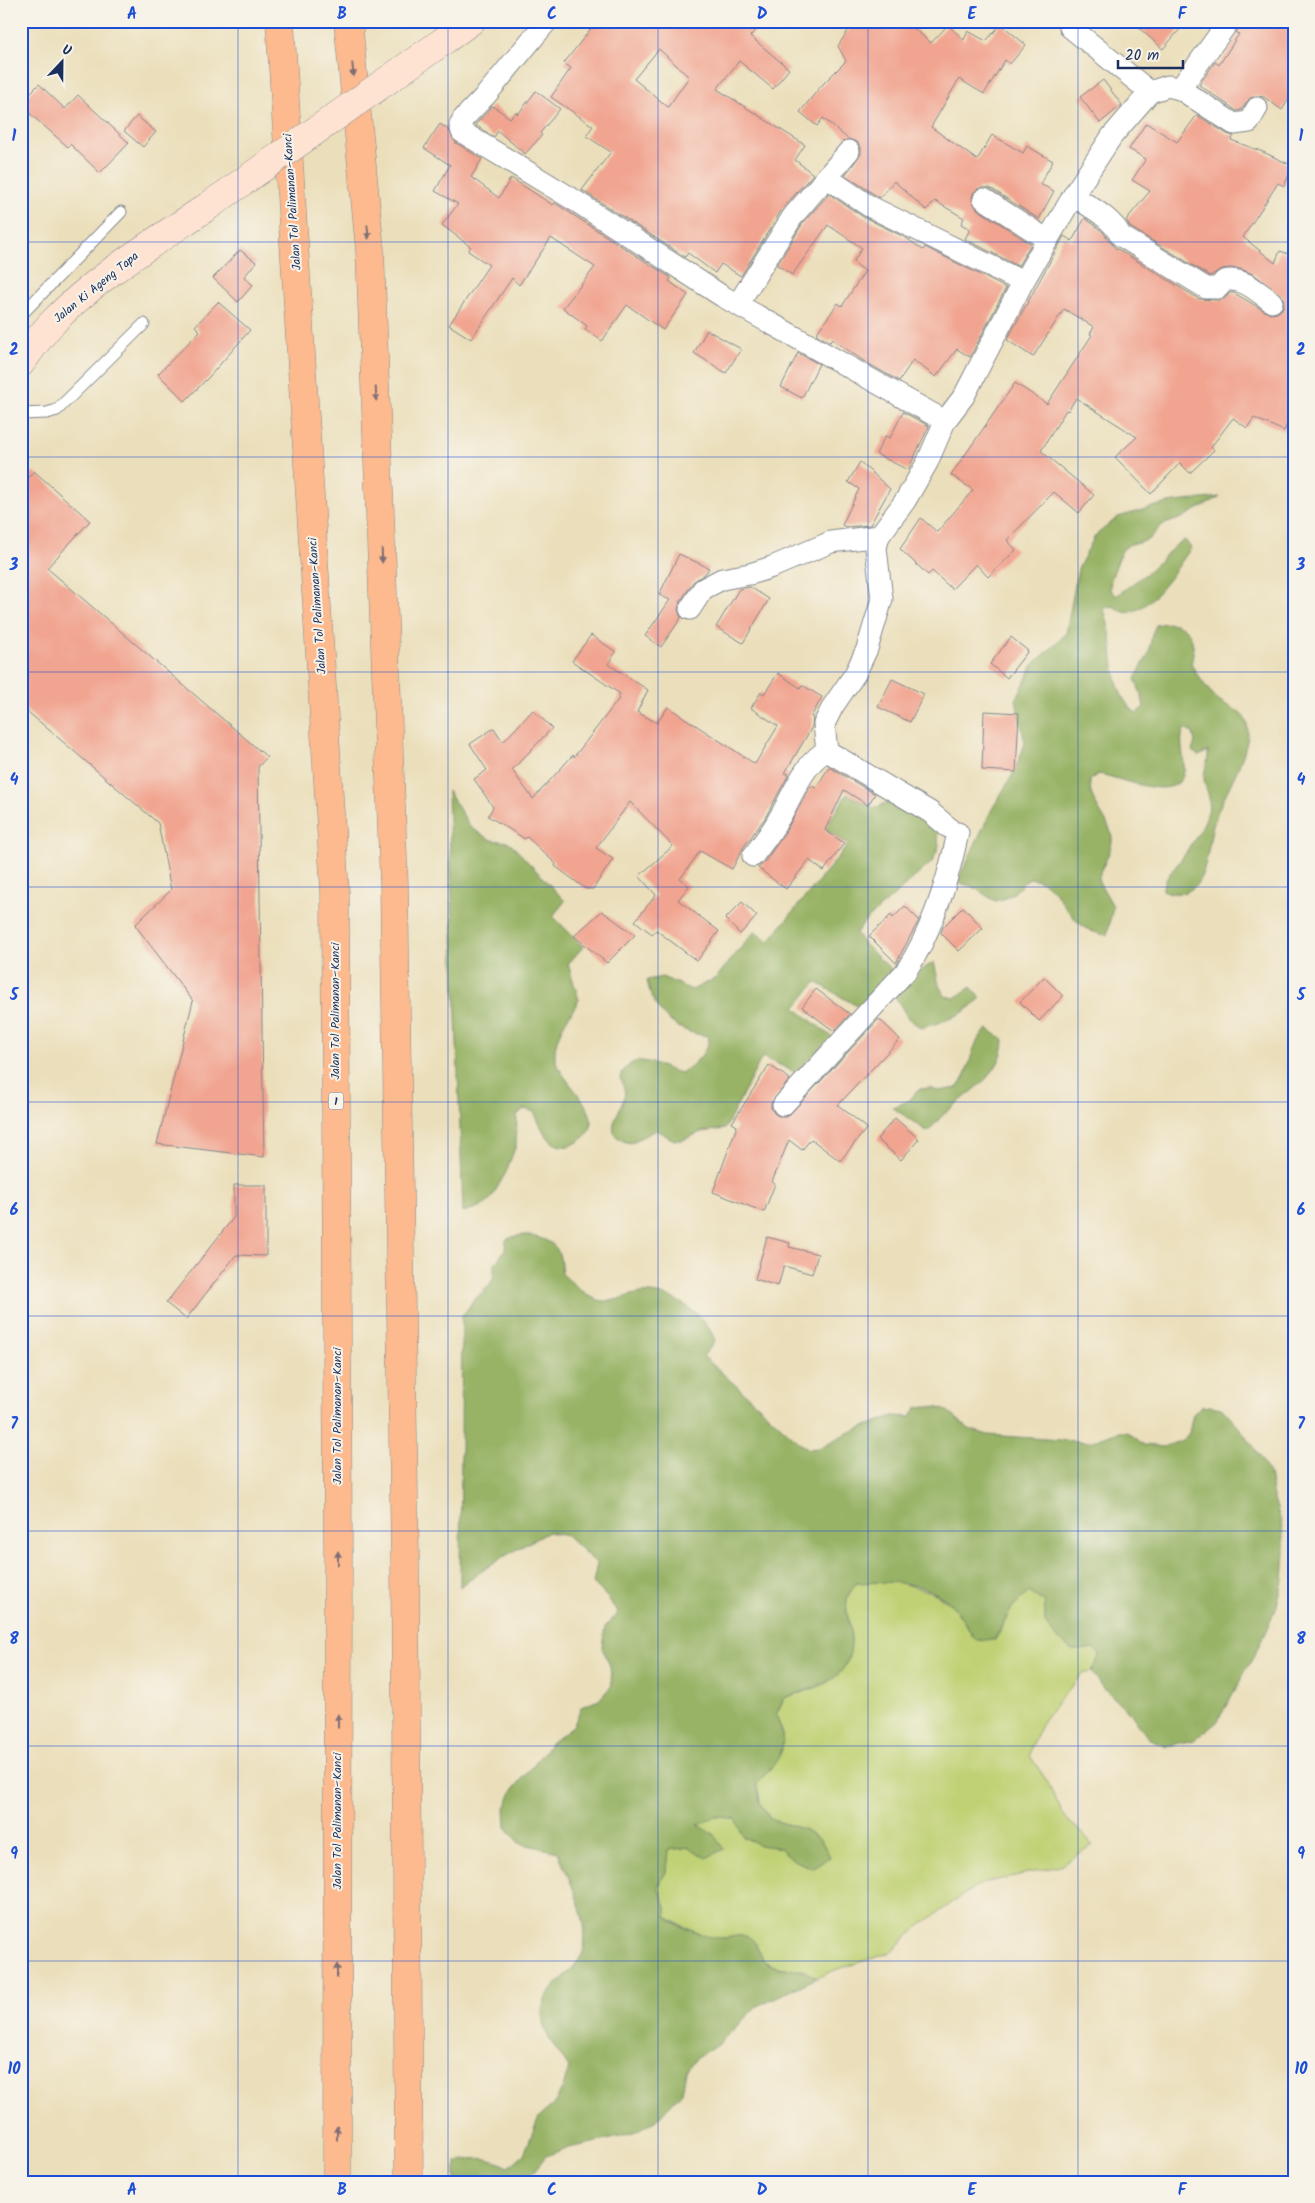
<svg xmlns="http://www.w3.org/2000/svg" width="1315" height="2203" font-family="Kalam,sans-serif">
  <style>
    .green { fill: #c0d174; stroke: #6e8069 }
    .forest { fill: #98b366; stroke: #5a7162 }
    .building { fill: #f1a490; fill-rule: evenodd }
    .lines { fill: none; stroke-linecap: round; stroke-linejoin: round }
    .lane-casing { stroke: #83878c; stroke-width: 13 }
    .street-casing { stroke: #83878c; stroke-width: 23 }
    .secondary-casing { stroke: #83878c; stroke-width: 29 }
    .highway-casing { stroke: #83878c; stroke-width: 29 }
    .lane { stroke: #fff; stroke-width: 11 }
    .street { stroke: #fff; stroke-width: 21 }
    .secondary { stroke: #fee3d2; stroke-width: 28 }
    .highway { stroke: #fcba8e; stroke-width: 28 }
    .secondary-bridge-casing { stroke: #83878c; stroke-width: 29; stroke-linecap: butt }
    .secondary-bridge { stroke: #fee3d2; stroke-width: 28 }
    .oneway { fill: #806e74 }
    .grid { fill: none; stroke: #1d4ed8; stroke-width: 1; stroke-opacity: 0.55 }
    .labels { text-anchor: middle; stroke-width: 4; stroke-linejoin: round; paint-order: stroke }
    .shield { fill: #f7f3e8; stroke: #5d6a87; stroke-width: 1 }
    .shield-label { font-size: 11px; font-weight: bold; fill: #1b2f5e }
    .street-label { font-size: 12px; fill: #1b2f5e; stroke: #f7f3e8 }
    .neatline { fill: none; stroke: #1d4ed8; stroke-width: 2 }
    .grid-label { font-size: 16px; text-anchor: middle; font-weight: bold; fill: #1d4ed8 }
  </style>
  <rect width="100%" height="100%" fill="#f7f3e8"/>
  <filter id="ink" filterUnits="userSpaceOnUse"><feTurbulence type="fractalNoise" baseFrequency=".02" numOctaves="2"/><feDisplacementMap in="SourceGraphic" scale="10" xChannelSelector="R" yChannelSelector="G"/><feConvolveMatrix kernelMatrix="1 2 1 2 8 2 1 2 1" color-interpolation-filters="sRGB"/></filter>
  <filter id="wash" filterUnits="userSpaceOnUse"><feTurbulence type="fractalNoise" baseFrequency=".0096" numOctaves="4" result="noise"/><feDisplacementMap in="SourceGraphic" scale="20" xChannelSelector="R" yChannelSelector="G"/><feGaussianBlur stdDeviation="1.12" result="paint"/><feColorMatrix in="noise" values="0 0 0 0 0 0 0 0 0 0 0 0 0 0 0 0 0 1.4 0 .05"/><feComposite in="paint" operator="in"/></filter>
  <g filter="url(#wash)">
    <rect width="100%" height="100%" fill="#ebdfbb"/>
    <path class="green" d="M896,1581l40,13 17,12 22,33 20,1 18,-34 16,-14 16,11v19l27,28 22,-1 6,5 -8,18 -10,2 -38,45 -13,27 -1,10 17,25 18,37 15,13 12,14 -32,21 -77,17 -17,10 -48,34 -29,26 -54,17 -18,8 -11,-7 -33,-5 -9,-5 -8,-17 -17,-8 -19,3 -19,-4 -35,-18v-11l-8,-19 9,-17 2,-20 20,-3 8,-22 18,-8 20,1 25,27 20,3 15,13 18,7 17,-11 -9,-17 -16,-10 -35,-11 -10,-16 -3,-20 13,-14 13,-35 -7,-19 8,-17c34,-11 68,-16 67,-60 0,-12 -6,-26 -4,-38 1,-6 6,-12 9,-17z"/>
    <g class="forest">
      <path d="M1220,497l-38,21 -20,7 -13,14 -9,4 -10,1 -8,6 -11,29 -1,10 6,7 31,-23 29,-28 9,-5 6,8c-13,18 -38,59 -60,64 -7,2 -12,-2 -18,-6l-9,2c1,6 3,12 5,19 6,28 1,66 27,86l8,-6 -2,-10 -7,-18 14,-26 3,-19 4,-9c29,-8 43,12 35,39 7,12 15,24 25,34 10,9 28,12 31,26 7,28 -29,76 -35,105 -3,15 -6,43 -15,55 -9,11 -24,11 -35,6 5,-17 14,-22 23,-36 10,-15 27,-38 24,-57 -1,-6 -5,-12 -5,-19 0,-10 5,-17 4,-27l-9,5 -7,-5 3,-9 -2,-9 -9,-4c-6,14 1,28 0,42 -5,35 -66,5 -86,3l-8,6c-2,25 24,43 22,62 -2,13 -11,26 -14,38l15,26 -6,29c-46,-5 -41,-54 -78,-57 -14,12 -15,19 -34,23l-22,-14 -16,-5 35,-73 23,-38 10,-28 -9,-43 17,-35 33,-31 12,-65 17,-33 23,-19 49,-14z"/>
      <path d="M448,791l23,37 20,12 18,2 56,59 -12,15 30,31 -15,17 11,36c-10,17 -25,35 -24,56 1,26 65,63 21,87 -24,13 -34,-14 -42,-31l-10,-3 -7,6 -1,30 -10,27 -14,25 -7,8 -22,7z"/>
      <path d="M847,794l27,14 12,-5 14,-3 36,24 3,22 -7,16 -68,60 -8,11 8,11 34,32 -36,33 -46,-27 -21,26 37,29 -37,35 -33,-15 -37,72 -24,3 -18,8h-9l-18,-10 -26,13c-30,-7 -11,-28 -6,-45 2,-7 -1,-14 -4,-20 14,-32 37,-10 61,-5 13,-8 27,-20 28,-37 -33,-3 -56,-23 -62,-56l15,-3 30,13 24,-12 39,-47 14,10 79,-96 -23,-17z"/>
      <path d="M934,962l5,23 6,11 10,2 16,-11 10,11c-17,18 -37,23 -60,30l-13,-10 -13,-22 28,-27z"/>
      <path d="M988,1029l16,11c-1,36 -37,53 -60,74 -6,6 -11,12 -16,18l-36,-25 14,-5 14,-13 10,-1 8,3 19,-3c17,-21 11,-44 31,-59z"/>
      <path d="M525,1235c12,2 30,5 34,19 2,6 2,13 3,20 11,9 27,26 42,27 12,1 26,-7 38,-8 29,-2 64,20 73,48l-12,15 98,88 8,5 10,-1 26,-14 48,-18 18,1 5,-9 10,-2 19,3 24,20 19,6 101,7 30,-10h9l16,13 19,2 20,-7 6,-7 4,-19 8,-7 10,-1 10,2 8,7 25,32 15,26 3,19 9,30 4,29 -2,30 -7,28 -21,45 -38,68 -23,18 -28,6 -18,-8 -17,-24 -28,-27 -11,-15 8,-18 -6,-5 -22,1 -16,-12 -11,-16v-19l-16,-11 -16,14 -19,34 -19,-1c-7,-10 -14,-24 -22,-33 -25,-26 -64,-25 -97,-23 -3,5 -8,11 -9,17 -2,9 2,22 3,30 7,50 -29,55 -66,68l-8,17c14,36 5,42 -19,68l3,20 10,16 35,11 16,10 9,17 -17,11 -18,-7 -15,-13 -20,-3 -17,-8 -8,-19 -20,-1 -17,8 15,9 11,15 -18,9 -17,-11 -20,3 -2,20 -9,17 8,19v11c15,10 35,20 53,21 10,1 22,-5 30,-1 10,6 9,20 17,25 15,10 32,3 51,16l-60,28 -38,38 -21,12 -12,15 -4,21 -26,28 -17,11 -19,6 -56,12 -18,7 -21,26h-69v-20c23,-5 31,-6 53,5l15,-13 15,-37 15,-13 9,-17 6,-19c-14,-22 -37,-44 -22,-72 5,-8 14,-16 21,-23 6,-6 15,-17 16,-25 5,-32 -15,-67 -26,-96l-39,-9 -13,-16 -1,-19 8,-18 38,-47 23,-18 7,-18 18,-7 13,-15 -2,-19 -8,-19 3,-20 13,-14 -11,-16 -14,-14 4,-19 -30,-28 -19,-4 -52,29 -36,26 2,-271 14,-18 14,-13 4,-9v-10l11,-17 1,-9 9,-4z"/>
    </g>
    <g id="blocks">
      <g class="building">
        <path d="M597,21h169l-16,15 39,33 -16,20 -34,-28 -22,28 88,56 -10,15 18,14 -31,35 -41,67 -20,-12 -6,9 -27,-20 -3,4 -103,-67 29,-38 -25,-16 7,-10 -42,-29 20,-29 -7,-5zM659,49l30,28 -21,30 -34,-28z"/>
        <path d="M859,21h46l26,22 17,-18 16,15 4,-9 18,10 15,-17 25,21 -16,19 -5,-4 -21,34 -25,-15 -28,48 46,33 15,-25 31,18 4,-7 26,15 -13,23 14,7 -15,28 -49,-31h-11l-6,5 -1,6 5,10 54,35 -13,22 -53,-27 5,-10 -9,-5 3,-6 -29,-17 -9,9 -32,-29 -14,17 -35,-23 16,-21v-7l-4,-5 -9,-3 -25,-21 -6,8 -17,-14 21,-26 25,-25 -8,-15 9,-14z"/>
        <path d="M1131,21h56l-24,28z"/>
        <path d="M1241,21h53v70l-12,19 -18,-13 -8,-1 -6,2 -9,12 -4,1 -38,-26 16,-23 4,3 20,-31 -3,-1z"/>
        <path d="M1103,80l19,25 -22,18 -20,-26z"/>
        <path d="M39,84l26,25 13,-14 51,48 -29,30 -30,-29 -2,3 -47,-41v-4z"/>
        <path d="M536,91l24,18 -20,24 2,2 -17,19 -27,-23 -4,6 -19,-12 18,-19 17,12 6,-6 2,2z"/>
        <path d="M1197,115l30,19 7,2 -3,4 32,12 30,14 -9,20 -6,-3 -35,54 32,26 5,-12 14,5v152l-10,23 -30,-13 -7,10 -14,-10 -22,29 3,3 -24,23 -10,-10 -29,31 -36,-37 22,-20 -61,-39 -8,13 -2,-1 -25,41 53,44 -15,18 -25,-21 -47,48 9,10 -28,27 -12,-13 -24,25 -20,-18 -4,4 -28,-26 21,-31 16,14 36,-42 -22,-15 64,-92 32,21 45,-69 -2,-1 4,-7 -30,-18 -31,48 -26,-17 57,-104 8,5 13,-23 18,14 11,15 85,52 19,1 6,-1 6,-6h4l36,21 7,-1 5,-4 2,-6 -1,-6 -28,-22 -14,-6 -12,-1 -7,1 -12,7 -80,-49 -4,-7 24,-29 -18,-11 14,-21 -17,-10 17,-26 31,19z"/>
        <path d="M137,116l19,16 -13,15 -19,-16z"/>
        <path d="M440,124l9,6 7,13 26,16 -11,18 28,21 12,-20 42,27 2,-2 12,8 104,67 -2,3 19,14 -25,35 -36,-25 -25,36 -17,-12 2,-3 -24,-18 32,-41 -44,-29 -32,47 -7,-7 -41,61 -22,-14 40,-60 -21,-14 3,-4 -29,-22 16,-21 -23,-13 15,-26 -26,-17z"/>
        <path d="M829,194l33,22 44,22 17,12 2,-3 81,41 -36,69 -13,-8 -21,28 -23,-17 -14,21 -37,-21 -30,-21 -2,3 -14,-8 22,-31 4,3 23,-35 -12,-9 9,-14 -34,-23 -36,50 -15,-10 26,-42z"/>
        <path d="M240,250l16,12 -12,15 9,8 -15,17 -25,-24z"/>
        <path d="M218,302l32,28 -41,47 -24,24 -27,-27 42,-43 -5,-5z"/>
        <path d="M707,330l34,19 -15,24 -32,-20z"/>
        <path d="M798,353l21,11 -17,34 -21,-11z"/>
        <path d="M903,412l26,14 -21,44 -32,-16 9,-18 5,2z"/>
        <path d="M860,462l30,27 -20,36 -24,2 -4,-2 17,-36 -11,-7z"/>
        <path d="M34,471l56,50 -43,47 220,189 -9,10 6,390 -107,-13 36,-143 -58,-76 36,-35 -13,-67 -137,-117v-221z"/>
        <path d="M679,554l30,14 -3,5 -13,9 -13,20 -2,7 3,9 -20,29 -16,-11 25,-36 -11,-5z"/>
        <path d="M750,587l19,12 -26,44 -27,-16 23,-38z"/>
        <path d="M591,635l25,17 -8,12 40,26 -11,22 20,11 11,-16 87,57 23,-38 -27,-18 10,-16 3,2 14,-21 22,15 2,-3 20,12 -11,20 2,1 -1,9 -27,46 4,1 -24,44 -22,30 -11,21 -32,-18 -20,28 9,7 -11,14 41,31 -22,30 -41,-31 -4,4 -17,-13 21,-26 -17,-19 34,-30 -43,-44 -34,46 17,11 -20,30h-7l-31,-23 1,-2 -29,-27 -2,2 -37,-23 5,-9 -19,-28 13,-9 -17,-26 24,-16 9,14 30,-32 19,18 -40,42 21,29 40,-44 1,2 44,-57 2,-6 -48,-33z"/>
        <path d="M1011,637l17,14 -21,27 -17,-14z"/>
        <path d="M892,679l32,15 -14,28 -32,-15z"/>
        <path d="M984,711l35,2 -3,59 -34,-2z"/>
        <path d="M829,767l46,27 -7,11 -24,-15 -19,40 19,13 -20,28 -15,-11 -23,29 -28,-21 5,-4 20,-28 28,-50 5,2z"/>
        <path d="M742,902l15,14 -17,18 -15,-15z"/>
        <path d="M905,906l14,14 -23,43 -27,-27 22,-21 2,3z"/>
        <path d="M963,907l20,21 -24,23 -18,-18 2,-6z"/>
        <path d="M602,911l33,24 -28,28 -33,-27z"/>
        <path d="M1044,977l19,19 -24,25 -19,-19z"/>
        <path d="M816,989l34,25 -16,17 -32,-24z"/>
        <path d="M879,1019l21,20 -62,66 29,23 -27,33 -29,-22 -9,11 -13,-10 -17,42 3,2 -11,28 -51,-20 24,-66 -5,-3 37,-58 21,14 -19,24v6l4,5 6,3h6z"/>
        <path d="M895,1118l24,21 -18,21 -24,-21z"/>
        <path d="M234,1185h32v71l-30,-1 -50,64 -20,-16 68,-86z"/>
        <path d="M767,1237l23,6 -1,4 29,7 -6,20 -28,-8 -6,20 -23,-7z"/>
      </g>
    </g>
  </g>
  <g filter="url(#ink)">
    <use href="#blocks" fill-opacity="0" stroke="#83878c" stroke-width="1"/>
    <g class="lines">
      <g class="lane-casing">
        <g id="lane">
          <path d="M21,315l100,-103"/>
          <path d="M21,414l26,-1 10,-3 87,-86"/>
        </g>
      </g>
      <g class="street-casing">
        <g id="street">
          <path d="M547,21l-61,74 -23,24 -3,6 2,7 112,68 148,96 223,125 19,-25 59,-114 53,-91 36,-55 38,-44 18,-6 12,3 49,-68"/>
          <path d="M1070,27l80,65"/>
          <path d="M1180,89l54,35 15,-2 8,-14"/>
          <path d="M826,177l43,29 154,76"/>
          <path d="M1073,196c17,11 39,22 48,40l85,52h12l6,-7c18,-5 34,11 48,21"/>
          <path d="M984,199l64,41"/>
          <path d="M738,304l55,-88 56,-65"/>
          <path d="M945,421l-18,42 -22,38 -26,35 -3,12 6,51 -15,50 -12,25 -22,32 -9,18 3,27 103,61 18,15"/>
          <path d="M690,609l13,-20 19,-10 28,-5 22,-7 59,-25 48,-6"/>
          <path d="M753,856c9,-12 18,-23 25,-36 13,-20 26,-59 49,-69"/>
          <path d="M783,1105l123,-134c27,-41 42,-91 52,-138"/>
        </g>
      </g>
      <g class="secondary-casing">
        <g id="secondary">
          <path d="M442,42l29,-21"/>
          <path d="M21,363c11,-15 21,-30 33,-42 45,-46 101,-79 153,-114"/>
        </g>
      </g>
      <g class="highway-casing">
        <g id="highway">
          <path d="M280,21l55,871 3,660 -1,630"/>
          <path d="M348,21l22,229 24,635 11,673 4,624"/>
        </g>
      </g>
      <use href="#lane" class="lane"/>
      <use href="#street" class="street"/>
      <use href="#secondary" class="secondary"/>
      <use href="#highway" class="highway"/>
      <g class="secondary-bridge-casing">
        <path id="secondary-bridge" d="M207,207l235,-165"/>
      </g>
      <use href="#secondary-bridge" class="secondary-bridge"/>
    </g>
    <defs><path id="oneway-solid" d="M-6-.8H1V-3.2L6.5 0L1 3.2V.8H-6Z" transform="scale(1.25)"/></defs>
    <g class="oneway">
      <use href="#oneway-solid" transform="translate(353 70) rotate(84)"/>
      <use href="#oneway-solid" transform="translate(368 232) rotate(85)"/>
      <use href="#oneway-solid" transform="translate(376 394) rotate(88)"/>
      <use href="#oneway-solid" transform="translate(382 556) rotate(88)"/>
      <use href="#oneway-solid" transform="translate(338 1558) rotate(-90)"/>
      <use href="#oneway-solid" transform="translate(338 1721) rotate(-90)"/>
      <use href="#oneway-solid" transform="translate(337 1971) rotate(-90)"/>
      <use href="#oneway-solid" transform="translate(337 2133) rotate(-90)"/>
    </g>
  </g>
  <path class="grid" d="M238,21v2161M448,21v2161M658,21v2161M868,21v2161M1078,21v2161M21,242h1273M21,457h1273M21,672h1273M21,887h1273M21,1102h1273M21,1316h1273M21,1531h1273M21,1746h1273M21,1961h1273"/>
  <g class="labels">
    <rect class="shield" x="328.5" y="1092.5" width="15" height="17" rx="4"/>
    <g class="shield-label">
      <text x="336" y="1105">1</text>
    </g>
    <g class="street-label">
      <text transform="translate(292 202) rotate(-94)" y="4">Jalan Tol Palimanan–Kanci</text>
      <text transform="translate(96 287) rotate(-39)" y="4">Jalan Ki Ageng Tapa</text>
      <text transform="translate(317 606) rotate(-94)" y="4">Jalan Tol Palimanan–Kanci</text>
      <text transform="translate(335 1011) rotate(-90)" y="4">Jalan Tol Palimanan–Kanci</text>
      <text transform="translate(337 1416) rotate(-90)" y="4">Jalan Tol Palimanan–Kanci</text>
      <text transform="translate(337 1821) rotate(-90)" y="4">Jalan Tol Palimanan–Kanci</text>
    </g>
  </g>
  <rect width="1315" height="2203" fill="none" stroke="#f7f3e8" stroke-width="55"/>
  <g transform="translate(62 62) rotate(22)" stroke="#f7f3e8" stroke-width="4" paint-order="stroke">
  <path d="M0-4L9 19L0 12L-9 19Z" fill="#1b2f5e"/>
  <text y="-8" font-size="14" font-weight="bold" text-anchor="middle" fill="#1b2f5e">U</text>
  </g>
  <path d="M1118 60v8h65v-8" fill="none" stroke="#1b2f5e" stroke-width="2.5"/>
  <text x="1125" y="60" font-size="15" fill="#1b2f5e" stroke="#f7f3e8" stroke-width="4" paint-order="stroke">20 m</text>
  <rect x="28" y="28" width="1260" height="2148" class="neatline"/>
  <g class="grid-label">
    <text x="132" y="19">A</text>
    <text x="342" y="19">B</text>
    <text x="552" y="19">C</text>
    <text x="762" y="19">D</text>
    <text x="972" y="19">E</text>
    <text x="1182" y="19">F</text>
    <text x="14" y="141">1</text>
    <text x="1301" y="141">1</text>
    <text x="14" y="355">2</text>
    <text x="1301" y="355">2</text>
    <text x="14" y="570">3</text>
    <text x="1301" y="570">3</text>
    <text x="14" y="785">4</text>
    <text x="1301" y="785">4</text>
    <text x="14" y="1000">5</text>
    <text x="1301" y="1000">5</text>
    <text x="14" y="1215">6</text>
    <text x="1301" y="1215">6</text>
    <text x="14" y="1429">7</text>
    <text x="1301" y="1429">7</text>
    <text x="14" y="1644">8</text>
    <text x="1301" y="1644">8</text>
    <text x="14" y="1859">9</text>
    <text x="1301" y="1859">9</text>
    <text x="14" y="2074">10</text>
    <text x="1301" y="2074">10</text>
    <text x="132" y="2195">A</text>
    <text x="342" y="2195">B</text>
    <text x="552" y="2195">C</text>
    <text x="762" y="2195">D</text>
    <text x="972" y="2195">E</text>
    <text x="1182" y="2195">F</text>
  </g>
</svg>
